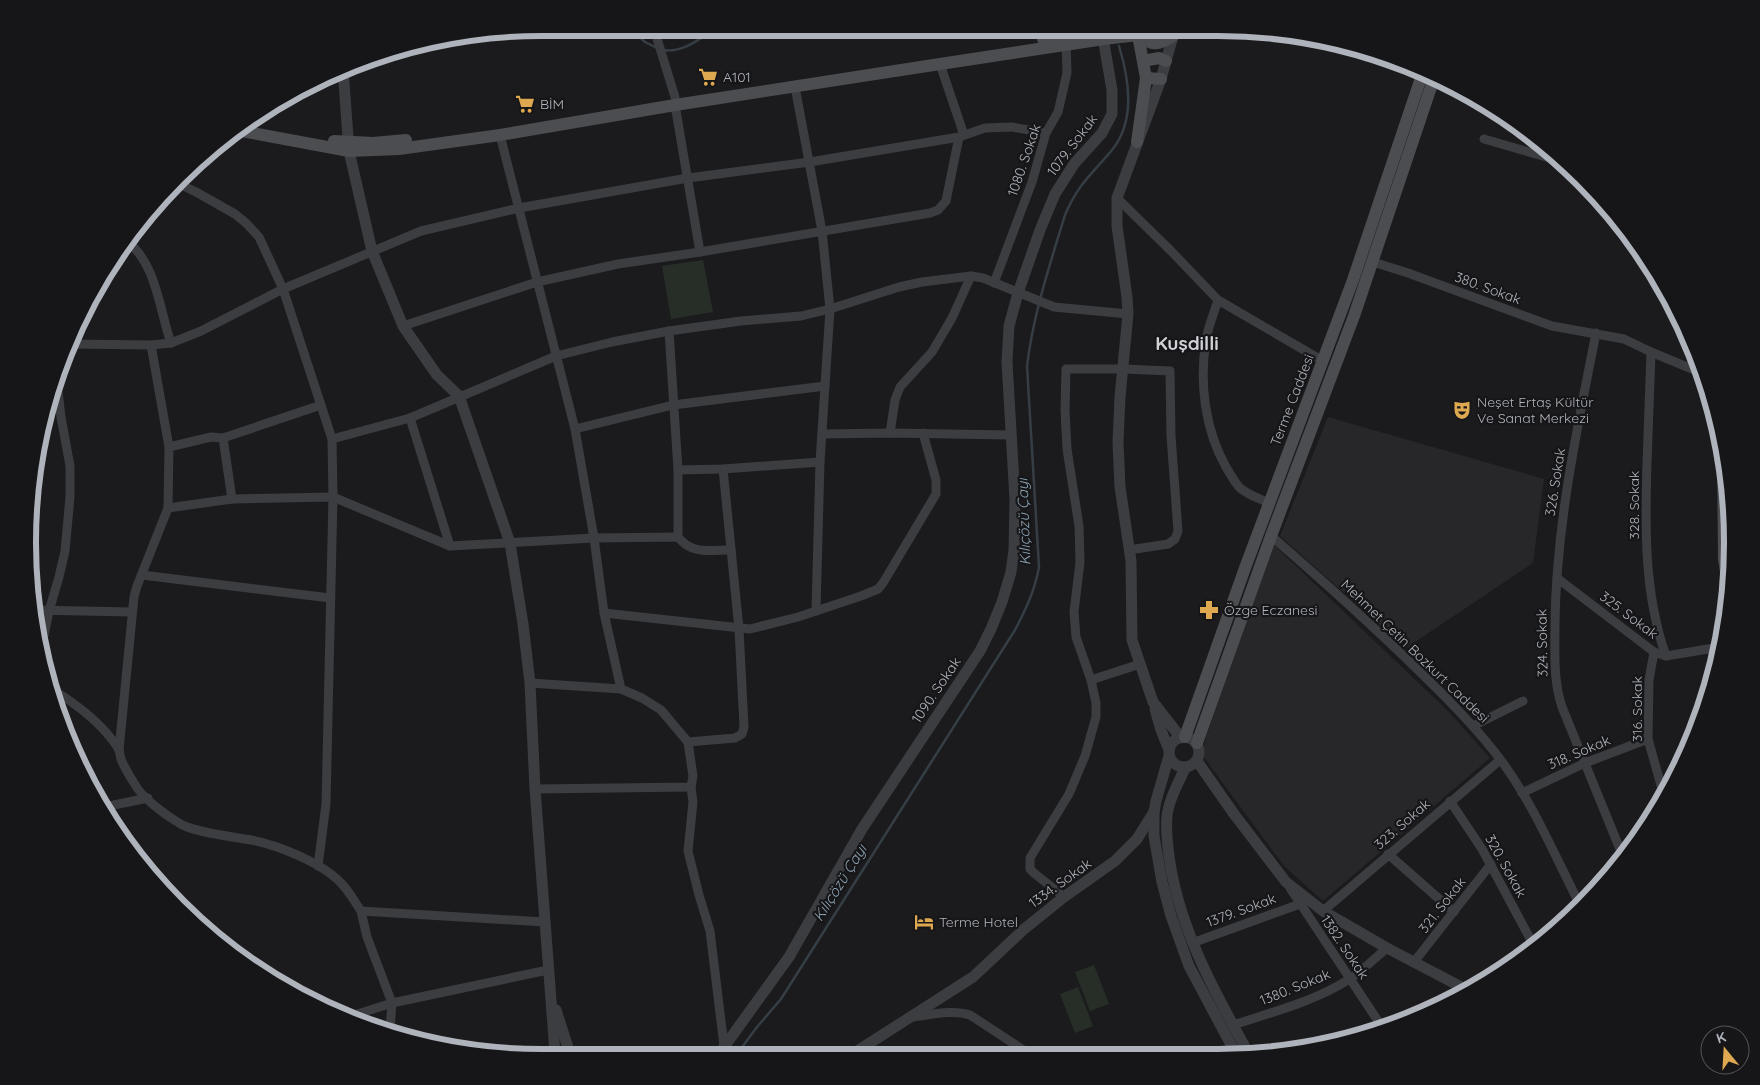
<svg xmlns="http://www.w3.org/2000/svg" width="1760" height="1085" font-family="Quicksand,sans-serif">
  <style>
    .built { fill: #27272a }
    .green { fill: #272e28 }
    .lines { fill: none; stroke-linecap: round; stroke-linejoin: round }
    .stream { stroke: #363e45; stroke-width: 2.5 }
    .minor { stroke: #3c3d41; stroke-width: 9 }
    .tertiary { stroke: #3c3d41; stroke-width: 11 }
    .secondary { stroke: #4b4d51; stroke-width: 12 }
    .labels { text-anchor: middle; stroke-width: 4.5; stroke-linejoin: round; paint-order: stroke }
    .poi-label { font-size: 14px; fill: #afb3bb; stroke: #161618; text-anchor: start }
    .street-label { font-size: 14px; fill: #afb3bb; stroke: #161618 }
    .water-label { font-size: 15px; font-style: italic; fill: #8ba1b1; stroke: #161618 }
    .district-label { font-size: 19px; font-weight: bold; fill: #d0d2d7; stroke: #161618 }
    .rim { fill: none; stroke: #afb3bb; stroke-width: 6 }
  </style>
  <rect width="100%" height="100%" fill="#1b1b1d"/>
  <g class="built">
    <path d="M1328,417l216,62 -11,84 -127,85 -126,-112z"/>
    <path d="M1273,544l175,167 42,47 -167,143 -39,-35 -82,-111 4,-18z"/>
  </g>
  <g class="green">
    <path d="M703,260l10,52 -42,7 -9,-53z"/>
    <path d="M1094,965l15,39 -19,7 -15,-39z"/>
    <path d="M1078,987l15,39 -18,7 -15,-39z"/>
  </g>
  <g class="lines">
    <g class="stream">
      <path d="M634,32l11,10 12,6"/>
      <path d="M662,50c18,3 34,-8 48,-18"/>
      <path d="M737,1054l20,-27 24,-28 234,-369c11,-21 20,-40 24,-63l-12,-201c6,-51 23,-102 38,-151 13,-31 27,-41 47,-65 24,-30 17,-71 7,-104"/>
    </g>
    <g class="minor">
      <path d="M655,32l20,65"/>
      <path d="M940,64l24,71"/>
      <path d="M795,87l27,144 8,78 -10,153 -4,149"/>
      <path d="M675,105l25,147"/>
      <path d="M500,135l75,294 19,109 10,75 17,76"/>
      <path d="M1484,139l76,22"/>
      <path d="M175,182l21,10 39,22 11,9 13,14 24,52 49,150 1,58 -7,307 -8,62"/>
      <path d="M1117,198l54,53 47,49 105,61"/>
      <path d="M127,241c30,24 32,68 44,102"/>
      <path d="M1373,262l35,11 144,53 72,13 27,13 53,22"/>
      <path d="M994,283l38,-101 14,-49 12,-21 9,-39 -1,-32"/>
      <path d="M1218,300c-4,13 -10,27 -12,40 -7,43 -1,90 20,127 4,7 8,14 13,20 8,8 20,11 30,16"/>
      <path d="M403,326l134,-44 81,-18 82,-12 230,-39 8,-3 8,-9 13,-64"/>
      <path d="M669,331l9,139v67"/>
      <path d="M1596,333c-19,96 -40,193 -41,291 0,29 -2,56 7,83l62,152"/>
      <path d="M71,344l80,1 20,-2 30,-12 82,-42 138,-58 98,-23 169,-30 122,-16 149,-25 26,-9 27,-1 34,6"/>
      <path d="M151,345l18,102 -1,61"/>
      <path d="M1651,352c-1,37 -3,74 -4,111 -2,65 -3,131 19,193"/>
      <path d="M410,418l40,128"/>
      <path d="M575,429l98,-24 152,-19"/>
      <path d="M890,433l5,-33 5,-13 32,-35 20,-34 19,-42"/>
      <path d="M822,434l68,-1 121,2"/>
      <path d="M332,439l78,-21 146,-62 56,-14 57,-11 72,-10 60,-5 29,-7 69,-22 23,-5 49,-6 12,2 71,29 74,7"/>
      <path d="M169,447l42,-10 12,1"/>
      <path d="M678,470l45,-1 97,-7"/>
      <path d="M232,499l-9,-61 98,-33"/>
      <path d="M1271,536c51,44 101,89 149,136 28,27 56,55 80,87 33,44 55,97 80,146"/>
      <path d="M142,575l188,23"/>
      <path d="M1557,578l97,74 12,4 54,-9"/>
      <path d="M32,610l100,2"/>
      <path d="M604,613l146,16 48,-12 63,-21 17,-7 5,-6 53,-89v-14l-13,-47"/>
      <path d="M41,650l8,-39 10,-34 6,-26 5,-54v-31l-9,-49 -5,-43"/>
      <path d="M1654,652l-5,28 -1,59 16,57"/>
      <path d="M1091,680l-15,-43 -2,-25 6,-50 -1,-36 -12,-77 -2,-39 1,-41h57l47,2 1,65 7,95 -3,8 -7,5 -39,6"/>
      <path d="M530,683l91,6 21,9 19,12 27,32 47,-4 7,-4 2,-7 -5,-98 -16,-160"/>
      <path d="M50,688c25,15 52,35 68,60 2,4 2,7 3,11 3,8 8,16 13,24 8,15 30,31 45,40 13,9 50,13 66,16 29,4 76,23 96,44 8,8 14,19 20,28l184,11"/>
      <path d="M1473,726l50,-25"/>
      <path d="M119,750l15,-153 3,-11 31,-78 64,-9 101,-2 117,49 144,-8 84,-1c14,18 32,13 53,13"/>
      <path d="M691,787l2,15 -5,49 11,44 11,36 14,115"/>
      <path d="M535,789l156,-2 2,-11 -5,-34"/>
      <path d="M1522,793l63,-30 63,-24"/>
      <path d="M1450,801l32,48 52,97"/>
      <path d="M104,807l44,-9"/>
      <path d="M1388,854l66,58"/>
      <path d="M1290,888l92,139"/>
      <path d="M1064,897l-30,-24 -4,-4v-11l39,-64 16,-38 11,-39v-14l-5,-23 49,-16"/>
      <path d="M361,911l6,26 25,66 -2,27"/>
      <path d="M1323,911l177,-151"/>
      <path d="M1192,943l108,-39"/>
      <path d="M1414,962l77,-98"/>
      <path d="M912,1017c19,-2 40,-8 58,-2l61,40"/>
      <path d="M345,1018l47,-15 156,-33"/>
      <path d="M1233,1025c39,-13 80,-23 115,-45 14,-9 26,-21 39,-32"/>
    </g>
    <g class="tertiary">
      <path d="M1173,36l-12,43 -44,119v28l10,71 1,17 -8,83 -2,45 2,45 11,74 1,79 21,62 28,36"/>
      <path d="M343,69l6,82 23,100 31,75 34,49 22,21 51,147 13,81 7,59 5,106 20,264"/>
      <path d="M1155,709l6,21 8,20"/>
      <circle cx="1184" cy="752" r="15"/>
      <path d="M1169,756l-13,45 -2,11v24l8,46 9,34 18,50 48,90"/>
      <path d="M1197,761l37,53 52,68 37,29 64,37 82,43"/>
      <path d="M1185,768c-6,14 -14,27 -17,42 -3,12 -1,26 0,38 8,76 46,143 82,208"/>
      <path d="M556,1010l14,44"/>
      <path d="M719,1054l70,-97 73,-128 118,-178 11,-22 11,-27 9,-30 3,-22 1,-50 -8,-138 2,-36 9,-33 22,-63 15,-36 19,-30 28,-31 10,-19v-24l-10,-58"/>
      <path d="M851,1055l122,-78 50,-47 41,-33 51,-36 22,-22 17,-27"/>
    </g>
    <g class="secondary">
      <path d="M1138,32v3c14,12 21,10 35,1l1,-4"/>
      <path d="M1043,39l45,-7"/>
      <path d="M1143,61l16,-3 7,3"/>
      <path d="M1146,78l15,1"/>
      <path d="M236,130l113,21 50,-2 101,-14 175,-30 265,-41 164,-25 34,-4 8,43 -9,64"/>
      <path d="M334,141l39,2 33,-3"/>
      <path d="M1723,454l1,105 5,32"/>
      <path d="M1185,737l60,-169 108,-288 70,-208"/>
      <path d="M1197,743l74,-207 83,-220 80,-238"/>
    </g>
  </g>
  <defs>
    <g id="supermarket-bare" transform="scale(1.5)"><path d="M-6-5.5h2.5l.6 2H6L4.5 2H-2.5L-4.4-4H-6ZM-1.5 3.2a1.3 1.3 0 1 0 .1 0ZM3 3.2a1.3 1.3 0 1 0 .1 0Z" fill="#dea851" stroke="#161618" stroke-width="2.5" paint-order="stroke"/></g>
    <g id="theatre-bare" transform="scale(1.5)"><path d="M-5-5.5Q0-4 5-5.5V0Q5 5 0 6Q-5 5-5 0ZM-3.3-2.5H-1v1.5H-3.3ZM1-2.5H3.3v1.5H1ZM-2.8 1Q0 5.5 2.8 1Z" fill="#dea851" stroke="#161618" stroke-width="2.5" paint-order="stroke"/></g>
    <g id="pharmacy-bare" transform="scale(1.5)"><path d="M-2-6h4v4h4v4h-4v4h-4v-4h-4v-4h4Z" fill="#dea851" stroke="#161618" stroke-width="2.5" paint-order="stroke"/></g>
    <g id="hotel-bare" transform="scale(1.5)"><path d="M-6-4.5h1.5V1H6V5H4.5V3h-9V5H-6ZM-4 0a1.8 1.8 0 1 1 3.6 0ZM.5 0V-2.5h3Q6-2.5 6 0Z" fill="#dea851" stroke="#161618" stroke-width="2.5" paint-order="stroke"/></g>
  </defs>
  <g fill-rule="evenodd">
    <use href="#supermarket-bare" x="708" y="77"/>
    <use href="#supermarket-bare" x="525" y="104"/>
    <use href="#theatre-bare" x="1462" y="410"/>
    <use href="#pharmacy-bare" x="1209" y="610"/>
    <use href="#hotel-bare" x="924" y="922"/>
  </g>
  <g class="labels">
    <g class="poi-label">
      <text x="723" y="82">A101</text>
      <text x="540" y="109">BİM</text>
      <text x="1477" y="407">Neşet Ertaş Kültür<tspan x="1477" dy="16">Ve Sanat Merkezi</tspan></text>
      <text x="1224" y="615">Özge Eczanesi</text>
      <text x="939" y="927">Terme Hotel</text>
    </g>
    <g class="street-label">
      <text transform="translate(1072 145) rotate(-53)" y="5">1079. Sokak</text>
      <text transform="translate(1024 160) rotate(-71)" y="5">1080. Sokak</text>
      <text transform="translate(1488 288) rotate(20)" y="5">380. Sokak</text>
      <text transform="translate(1292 400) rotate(-69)" y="5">Terme Caddesi</text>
      <text transform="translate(1555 482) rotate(-81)" y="5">326. Sokak</text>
      <text transform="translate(1634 505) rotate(-90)" y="5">328. Sokak</text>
      <text transform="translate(1629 615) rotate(37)" y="5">325. Sokak</text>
      <text transform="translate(1542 643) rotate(-91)" y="5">324. Sokak</text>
      <text transform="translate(1415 651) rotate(44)" y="5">Mehmet Çetin Bozkurt Caddesi</text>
      <text transform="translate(936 690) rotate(-56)" y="5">1090. Sokak</text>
      <text transform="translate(1637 709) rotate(-90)" y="5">316. Sokak</text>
      <text transform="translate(1579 752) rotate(-23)" y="5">318. Sokak</text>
      <text transform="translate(1402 824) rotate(-41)" y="5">323. Sokak</text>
      <text transform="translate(1506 866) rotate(61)" y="5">320. Sokak</text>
      <text transform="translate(1060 883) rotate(-36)" y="5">1334. Sokak</text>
      <text transform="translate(1442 905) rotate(-52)" y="5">321. Sokak</text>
      <text transform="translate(1241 910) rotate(-20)" y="5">1379. Sokak</text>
      <text transform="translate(1345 947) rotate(56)" y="5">1382. Sokak</text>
      <text transform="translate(1295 987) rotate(-22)" y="5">1380. Sokak</text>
    </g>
    <g class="water-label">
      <text transform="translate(1024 522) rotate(-92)" y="5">Kılıçözü Çayı</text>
      <text transform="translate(840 883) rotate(-58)" y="5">Kılıçözü Çayı</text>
    </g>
    <g class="district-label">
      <text x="1187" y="350">Kuşdilli</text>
    </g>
  </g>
  <path d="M0 0H1760V1085H0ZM542 36H1218A506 506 0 0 1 1724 542V543A506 506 0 0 1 1218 1049H542A506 506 0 0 1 36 543V542A506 506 0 0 1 542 36Z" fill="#161618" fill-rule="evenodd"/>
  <path class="rim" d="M542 36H1218A506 506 0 0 1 1724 542V543A506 506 0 0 1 1218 1049H542A506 506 0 0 1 36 543V542A506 506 0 0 1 542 36Z"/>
  <g transform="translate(1725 1050) rotate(342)"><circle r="24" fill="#161618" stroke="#535559"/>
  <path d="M0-4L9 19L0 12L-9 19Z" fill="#dea851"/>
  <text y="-8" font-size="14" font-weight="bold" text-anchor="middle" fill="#afb3bb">K</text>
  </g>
</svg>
